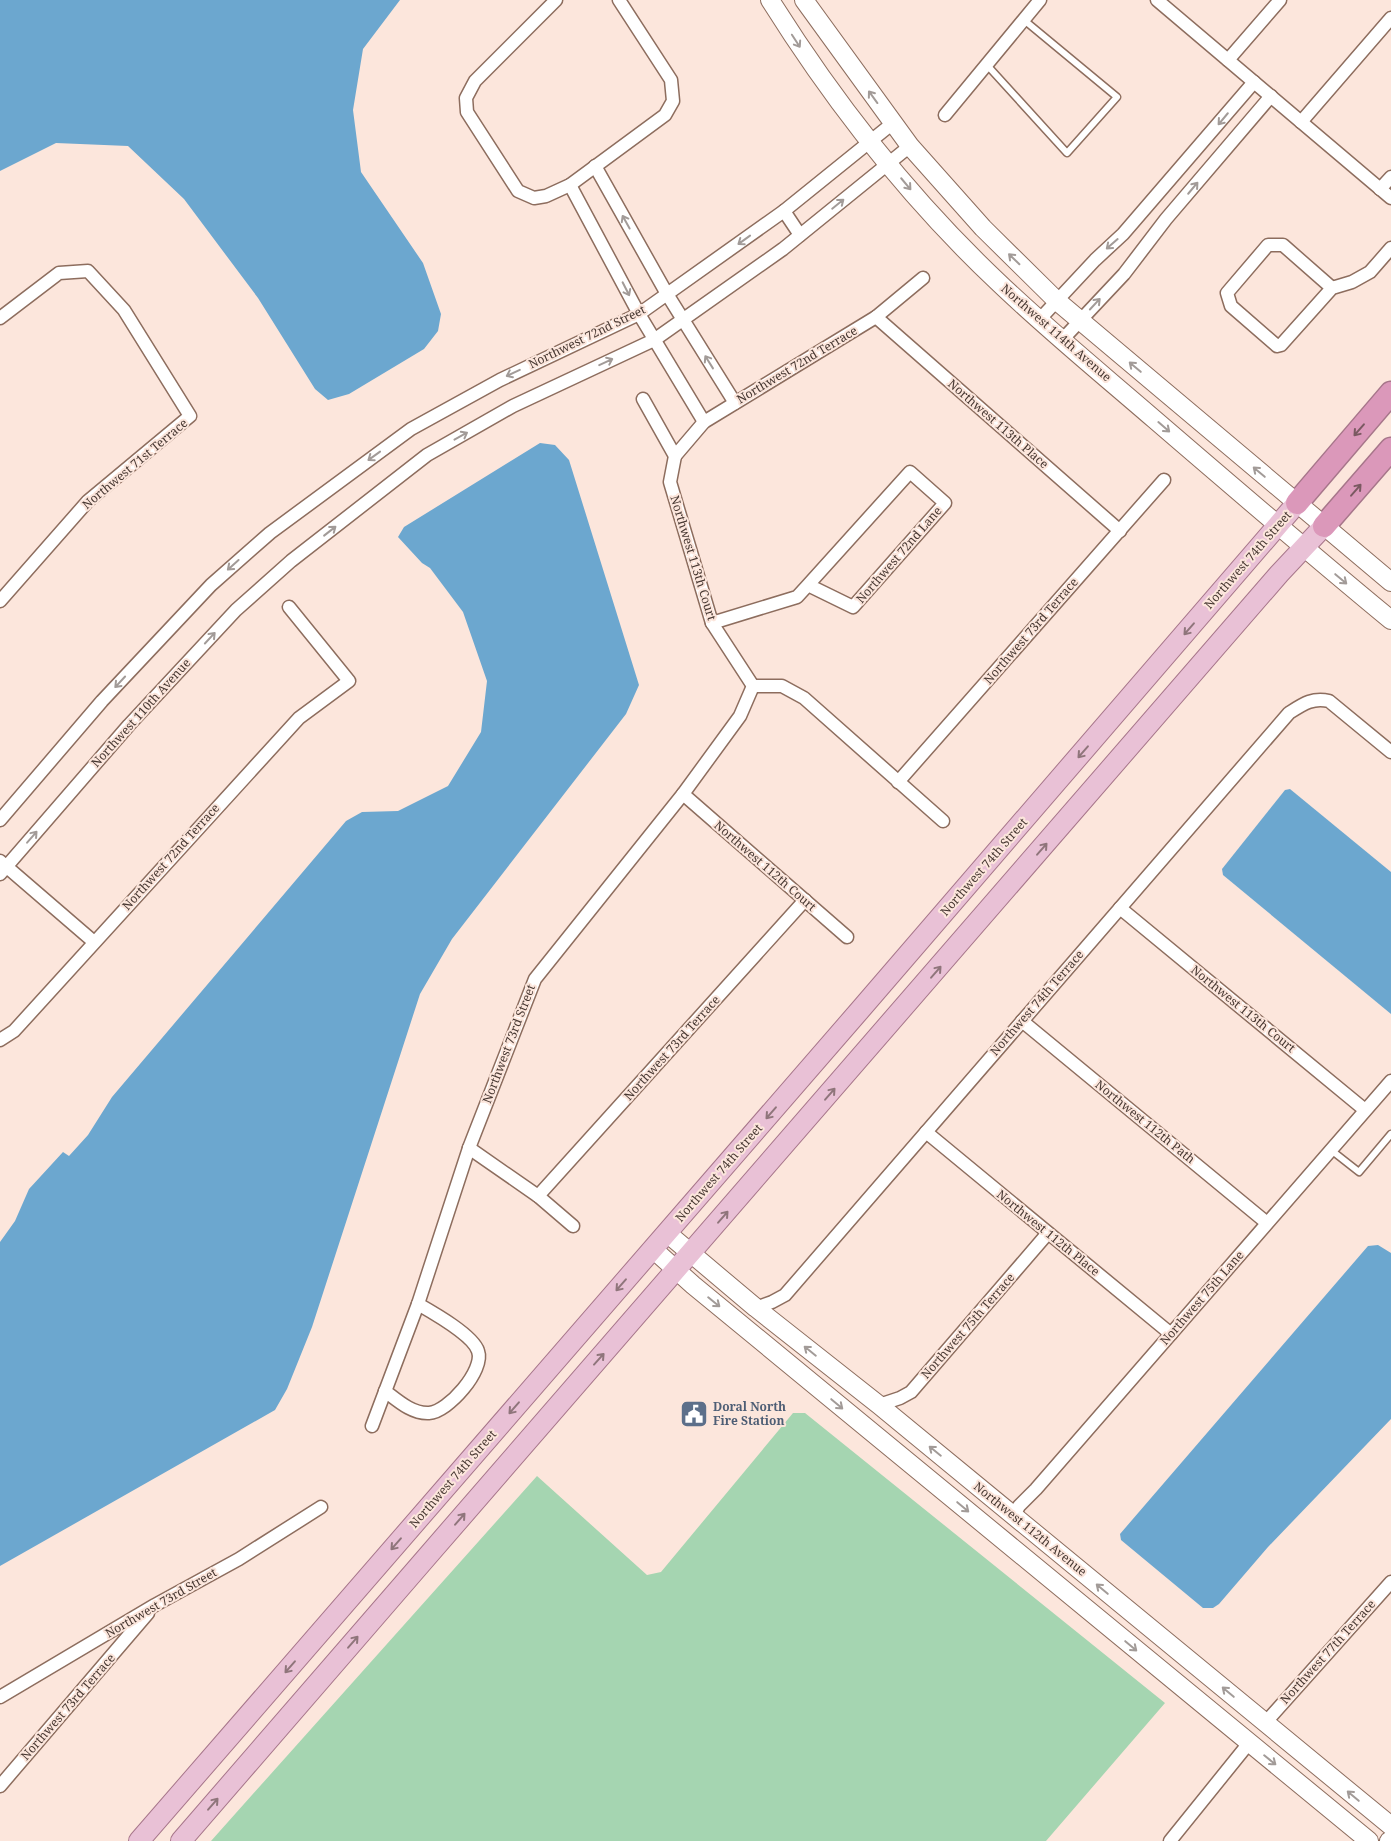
<svg xmlns="http://www.w3.org/2000/svg" width="1391" height="1841" font-family="'Noto Serif',serif">
  <style>
    .green { fill: #a5d5b1 }
    .water { fill: #6ca7cf }
    .lines { fill: none; stroke-linecap: round; stroke-linejoin: round }
    .lane-casing { stroke: #8d6d5e; stroke-width: 9 }
    .street-casing { stroke: #8d6d5e; stroke-width: 15 }
    .secondary-casing { stroke: #8d6d5e; stroke-width: 20 }
    .primary-casing { stroke: #a7768a; stroke-width: 22 }
    .highway-casing { stroke: #a7768a; stroke-width: 25 }
    .lane { stroke: #fff; stroke-width: 6 }
    .street { stroke: #fff; stroke-width: 12 }
    .secondary { stroke: #fff; stroke-width: 18 }
    .primary { stroke: #e9c1d6; stroke-width: 20 }
    .highway { stroke: #db98ba; stroke-width: 22 }
    .oneway { stroke: #a29b98 }
    .oneway2 { stroke: #7a5961 }
    .oneway3 { stroke: #8f757b }
    .labels { text-anchor: middle; stroke-width: 4; stroke-linejoin: round; paint-order: stroke }
    .street-label { font-size: 12px; fill: #463731; stroke: #fce6dc }
    .service-label { font-size: 12px; font-weight: bold; fill: #4e5e75; stroke: #fce6dc; text-anchor: start }
  </style>
  <rect width="100%" height="100%" fill="#fce6dc"/>
  <path class="green" d="M793,1413h12l360,290 -119,138h-835l326,-365 110,99 14,-3z"/>
  <g class="water">
    <path d="M0,0h400l-37,49 -10,61 8,62 62,91 18,51 -3,17 -14,18 -75,45 -21,6 -13,-11 -57,-91 -74,-99 -56,-53 -72,-3 -56,28z"/>
    <path d="M540,443l15,2 14,15 70,225 -13,29 -174,225 -32,55 -108,333 -25,62 -12,21 -275,156v-324l15,-21 14,-32 34,-37 6,4 19,-21 24,-38 234,-276 16,-9 36,-1 50,-25 33,-54 6,-51 -24,-69 -33,-44 -8,-5 -24,-26 6,-10z"/>
    <path d="M1290,789l101,83v142l-168,-139 -1,-6 63,-79z"/>
    <path d="M1378,1245l13,8v166l-123,128 -49,57 -6,4h-10l-82,-68 -1,-6 248,-288z"/>
  </g>
  <g class="lines">
    <g class="lane-casing">
      <g id="lane">
        <path d="M986,64l81,89 50,-56 -93,-77"/>
        <path d="M1331,1150l28,22 32,-38"/>
      </g>
    </g>
    <g class="street-casing">
      <g id="street">
        <path d="M556,0l-81,81 -9,17 1,14 51,79 16,7 12,-2 24,-11 95,-70 8,-14 -2,-21 -52,-80"/>
        <path d="M1157,0l234,198"/>
        <path d="M1228,60l52,-60"/>
        <path d="M945,115l95,-115"/>
        <path d="M1301,122l90,-104"/>
        <path d="M595,166l72,128 68,109"/>
        <path d="M570,185l69,129 65,108"/>
        <path d="M1380,189l11,-12"/>
        <path d="M784,211l16,24"/>
        <path d="M1332,288l-49,-43h-15l-41,48 4,13 46,40 4,-1 51,-57 20,-6 18,-10 21,-24"/>
        <path d="M876,317l244,214"/>
        <path d="M0,318l59,-45 29,-2 36,39 66,106 -102,85 -88,100"/>
        <path d="M1039,320l56,-60 28,-26 131,-152"/>
        <path d="M1062,340l62,-66 42,-55 105,-123"/>
        <path d="M643,399l32,57 -5,26 42,141 41,63"/>
        <path d="M675,456l29,-34 172,-105 47,-39"/>
        <path d="M712,623l85,-26 11,-12 102,-113 35,31 -92,104 -45,-22"/>
        <path d="M753,686h29l22,12 139,123"/>
        <path d="M898,782l266,-302"/>
        <path d="M683,794l164,143"/>
        <path d="M0,820l102,-119 109,-116 59,-52 141,-104 89,-49 139,-66 145,-103 109,-88"/>
        <path d="M0,861l94,81"/>
        <path d="M0,874l129,-149 107,-115 55,-49 136,-106 86,-49 141,-66 129,-91 127,-103"/>
        <path d="M1120,908l245,202"/>
        <path d="M1022,1021l245,202"/>
        <path d="M0,1040l14,-9 285,-313 50,-37 -60,-74"/>
        <path d="M926,1132l245,202"/>
        <path d="M469,1148l69,48 35,30"/>
        <path d="M538,1196l267,-296"/>
        <path d="M756,1308l16,-6 13,-7 504,-582c14,-9 24,-16 40,-12l62,51"/>
        <path d="M385,1391c12,9 27,23 44,22 19,-1 56,-43 49,-62 -5,-16 -46,-39 -60,-47"/>
        <path d="M879,1405l21,-7 11,-6 137,-159"/>
        <path d="M372,1426l46,-122 51,-156 66,-169 148,-185 57,-78 13,-30"/>
        <path d="M1014,1515l5,-9 17,-17 355,-408"/>
        <path d="M0,1697l155,-92 84,-46 82,-52"/>
        <path d="M1265,1723l126,-141"/>
        <path d="M0,1786l148,-173"/>
        <path d="M1170,1841l79,-98"/>
      </g>
    </g>
    <g class="secondary-casing">
      <g id="secondary">
        <path d="M770,0c64,102 140,199 228,282 50,48 104,92 156,137 79,68 157,135 237,201"/>
        <path d="M804,0l106,146 73,82 74,73 334,281"/>
        <path d="M667,1233l89,75 123,97 512,421"/>
        <path d="M653,1249l40,36 676,556"/>
        <path d="M1389,1841l2,-1"/>
      </g>
    </g>
    <g class="primary-casing">
      <g id="primary">
        <path d="M139,1841l721,-831 437,-507"/>
        <path d="M181,1841c365,-423 733,-843 1098,-1267l45,-48"/>
      </g>
    </g>
    <g class="highway-casing">
      <g id="highway">
        <path d="M1297,503l94,-110"/>
        <path d="M1324,526l67,-77"/>
      </g>
    </g>
    <use href="#lane" class="lane"/>
    <use href="#street" class="street"/>
    <use href="#secondary" class="secondary"/>
    <use href="#primary" class="primary"/>
    <use href="#highway" class="highway"/>
  </g>
  <defs><path id="oneway-shaft" d="M-6 0H5M1.5-3L5.5 0L1.5 3" fill="none" stroke-width="1.6" stroke-linecap="round" stroke-linejoin="round" transform="scale(1.25)"/></defs>
  <g class="oneway">
    <use href="#oneway-shaft" transform="translate(796 41) rotate(57)"/>
    <use href="#oneway-shaft" transform="translate(873 97) rotate(-126)"/>
    <use href="#oneway-shaft" transform="translate(1223 119) rotate(130)"/>
    <use href="#oneway-shaft" transform="translate(906 184) rotate(50)"/>
    <use href="#oneway-shaft" transform="translate(1193 188) rotate(-50)"/>
    <use href="#oneway-shaft" transform="translate(838 204) rotate(-39)"/>
    <use href="#oneway-shaft" transform="translate(626 222) rotate(-119)"/>
    <use href="#oneway-shaft" transform="translate(744 240) rotate(144)"/>
    <use href="#oneway-shaft" transform="translate(1112 244) rotate(139)"/>
    <use href="#oneway-shaft" transform="translate(1014 259) rotate(-136)"/>
    <use href="#oneway-shaft" transform="translate(626 289) rotate(63)"/>
    <use href="#oneway-shaft" transform="translate(1095 304) rotate(-47)"/>
    <use href="#oneway-shaft" transform="translate(606 362) rotate(-25)"/>
    <use href="#oneway-shaft" transform="translate(709 362) rotate(-122)"/>
    <use href="#oneway-shaft" transform="translate(1135 367) rotate(-140)"/>
    <use href="#oneway-shaft" transform="translate(513 373) rotate(155)"/>
    <use href="#oneway-shaft" transform="translate(1164 427) rotate(41)"/>
    <use href="#oneway-shaft" transform="translate(461 436) rotate(-29)"/>
    <use href="#oneway-shaft" transform="translate(374 456) rotate(144)"/>
    <use href="#oneway-shaft" transform="translate(1259 472) rotate(-140)"/>
    <use href="#oneway-shaft" transform="translate(330 531) rotate(-38)"/>
    <use href="#oneway-shaft" transform="translate(233 565) rotate(138)"/>
    <use href="#oneway-shaft" transform="translate(1341 579) rotate(40)"/>
    <use href="#oneway-shaft" transform="translate(210 638) rotate(-47)"/>
    <use href="#oneway-shaft" transform="translate(120 682) rotate(133)"/>
    <use href="#oneway-shaft" transform="translate(32 837) rotate(-49)"/>
    <use href="#oneway-shaft" transform="translate(714 1302) rotate(39)"/>
    <use href="#oneway-shaft" transform="translate(810 1351) rotate(-141)"/>
    <use href="#oneway-shaft" transform="translate(837 1404) rotate(40)"/>
    <use href="#oneway-shaft" transform="translate(935 1451) rotate(-141)"/>
    <use href="#oneway-shaft" transform="translate(963 1507) rotate(40)"/>
    <use href="#oneway-shaft" transform="translate(1102 1589) rotate(-140)"/>
    <use href="#oneway-shaft" transform="translate(1131 1646) rotate(40)"/>
    <use href="#oneway-shaft" transform="translate(1228 1692) rotate(-140)"/>
    <use href="#oneway-shaft" transform="translate(1270 1760) rotate(39)"/>
    <use href="#oneway-shaft" transform="translate(1353 1796) rotate(-140)"/>
  </g>
  <g class="oneway2">
    <use href="#oneway-shaft" transform="translate(1359 430) rotate(131)"/>
    <use href="#oneway-shaft" transform="translate(1356 490) rotate(-49)"/>
  </g>
  <g class="oneway3">
    <use href="#oneway-shaft" transform="translate(1189 629) rotate(131)"/>
    <use href="#oneway-shaft" transform="translate(1083 752) rotate(131)"/>
    <use href="#oneway-shaft" transform="translate(1042 849) rotate(-49)"/>
    <use href="#oneway-shaft" transform="translate(936 972) rotate(-49)"/>
    <use href="#oneway-shaft" transform="translate(830 1094) rotate(-49)"/>
    <use href="#oneway-shaft" transform="translate(771 1113) rotate(131)"/>
    <use href="#oneway-shaft" transform="translate(723 1217) rotate(-49)"/>
    <use href="#oneway-shaft" transform="translate(621 1285) rotate(131)"/>
    <use href="#oneway-shaft" transform="translate(599 1359) rotate(-48)"/>
    <use href="#oneway-shaft" transform="translate(514 1408) rotate(131)"/>
    <use href="#oneway-shaft" transform="translate(460 1519) rotate(-49)"/>
    <use href="#oneway-shaft" transform="translate(396 1544) rotate(131)"/>
    <use href="#oneway-shaft" transform="translate(353 1642) rotate(-49)"/>
    <use href="#oneway-shaft" transform="translate(290 1667) rotate(131)"/>
    <use href="#oneway-shaft" transform="translate(213 1804) rotate(-49)"/>
  </g>
  <defs>
    <g id="civic-square" transform="scale(1.4375)"><rect x="-9" y="-9" width="18" height="18" rx="4" fill="#5c6f8a" stroke="#fce6dc"/><path d="M-.6-6.5H3V-4.5H.6V-3L4-1V1h2V6H-6V1h2V-1L-.6-3ZM-1.2 2.5V6h2.4V2.5Z" fill="#fff"/></g>
  </defs>
  <g fill-rule="evenodd">
    <use href="#civic-square" x="694" y="1414"/>
  </g>
  <g class="labels">
    <g class="street-label">
      <text transform="translate(1056 333) rotate(41)" y="4">Northwest 114th Avenue</text>
      <text transform="translate(587 337) rotate(-26)" y="4">Northwest 72nd Street</text>
      <text transform="translate(797 365) rotate(-31)" y="4">Northwest 72nd Terrace</text>
      <text transform="translate(998 424) rotate(41)" y="4">Northwest 113th Place</text>
      <text transform="translate(135 464) rotate(-40)" y="4">Northwest 71st Terrace</text>
      <text transform="translate(899 555) rotate(-49)" y="4">Northwest 72nd Lane</text>
      <text transform="translate(693 558) rotate(73)" y="4">Northwest 113th Court</text>
      <text transform="translate(1248 560) rotate(-49)" y="4">Northwest 74th Street</text>
      <text transform="translate(1031 631) rotate(-49)" y="4">Northwest 73rd Terrace</text>
      <text transform="translate(141 713) rotate(-48)" y="4">Northwest 110th Avenue</text>
      <text transform="translate(171 857) rotate(-48)" y="4">Northwest 72nd Terrace</text>
      <text transform="translate(765 866) rotate(41)" y="4">Northwest 112th Court</text>
      <text transform="translate(984 867) rotate(-49)" y="4">Northwest 74th Street</text>
      <text transform="translate(1037 1003) rotate(-49)" y="4">Northwest 74th Terrace</text>
      <text transform="translate(1243 1009) rotate(39)" y="4">Northwest 113th Court</text>
      <text transform="translate(509 1044) rotate(-69)" y="4">Northwest 73rd Street</text>
      <text transform="translate(672 1048) rotate(-48)" y="4">Northwest 73rd Terrace</text>
      <text transform="translate(1145 1122) rotate(39)" y="4">Northwest 112th Path</text>
      <text transform="translate(719 1173) rotate(-49)" y="4">Northwest 74th Street</text>
      <text transform="translate(1048 1233) rotate(39)" y="4">Northwest 112th Place</text>
      <text transform="translate(1202 1298) rotate(-49)" y="4">Northwest 75th Lane</text>
      <text transform="translate(968 1326) rotate(-49)" y="4">Northwest 75th Terrace</text>
      <text transform="translate(453 1479) rotate(-49)" y="4">Northwest 74th Street</text>
      <text transform="translate(1030 1529) rotate(39)" y="4">Northwest 112th Avenue</text>
      <text transform="translate(161 1603) rotate(-30)" y="4">Northwest 73rd Street</text>
      <text transform="translate(1328 1652) rotate(-48)" y="4">Northwest 77th Terrace</text>
      <text transform="translate(68 1707) rotate(-49)" y="4">Northwest 73rd Terrace</text>
    </g>
    <g class="service-label">
      <text x="713" y="1411">Doral North<tspan x="713" dy="14">Fire Station</tspan></text>
    </g>
  </g>
</svg>
